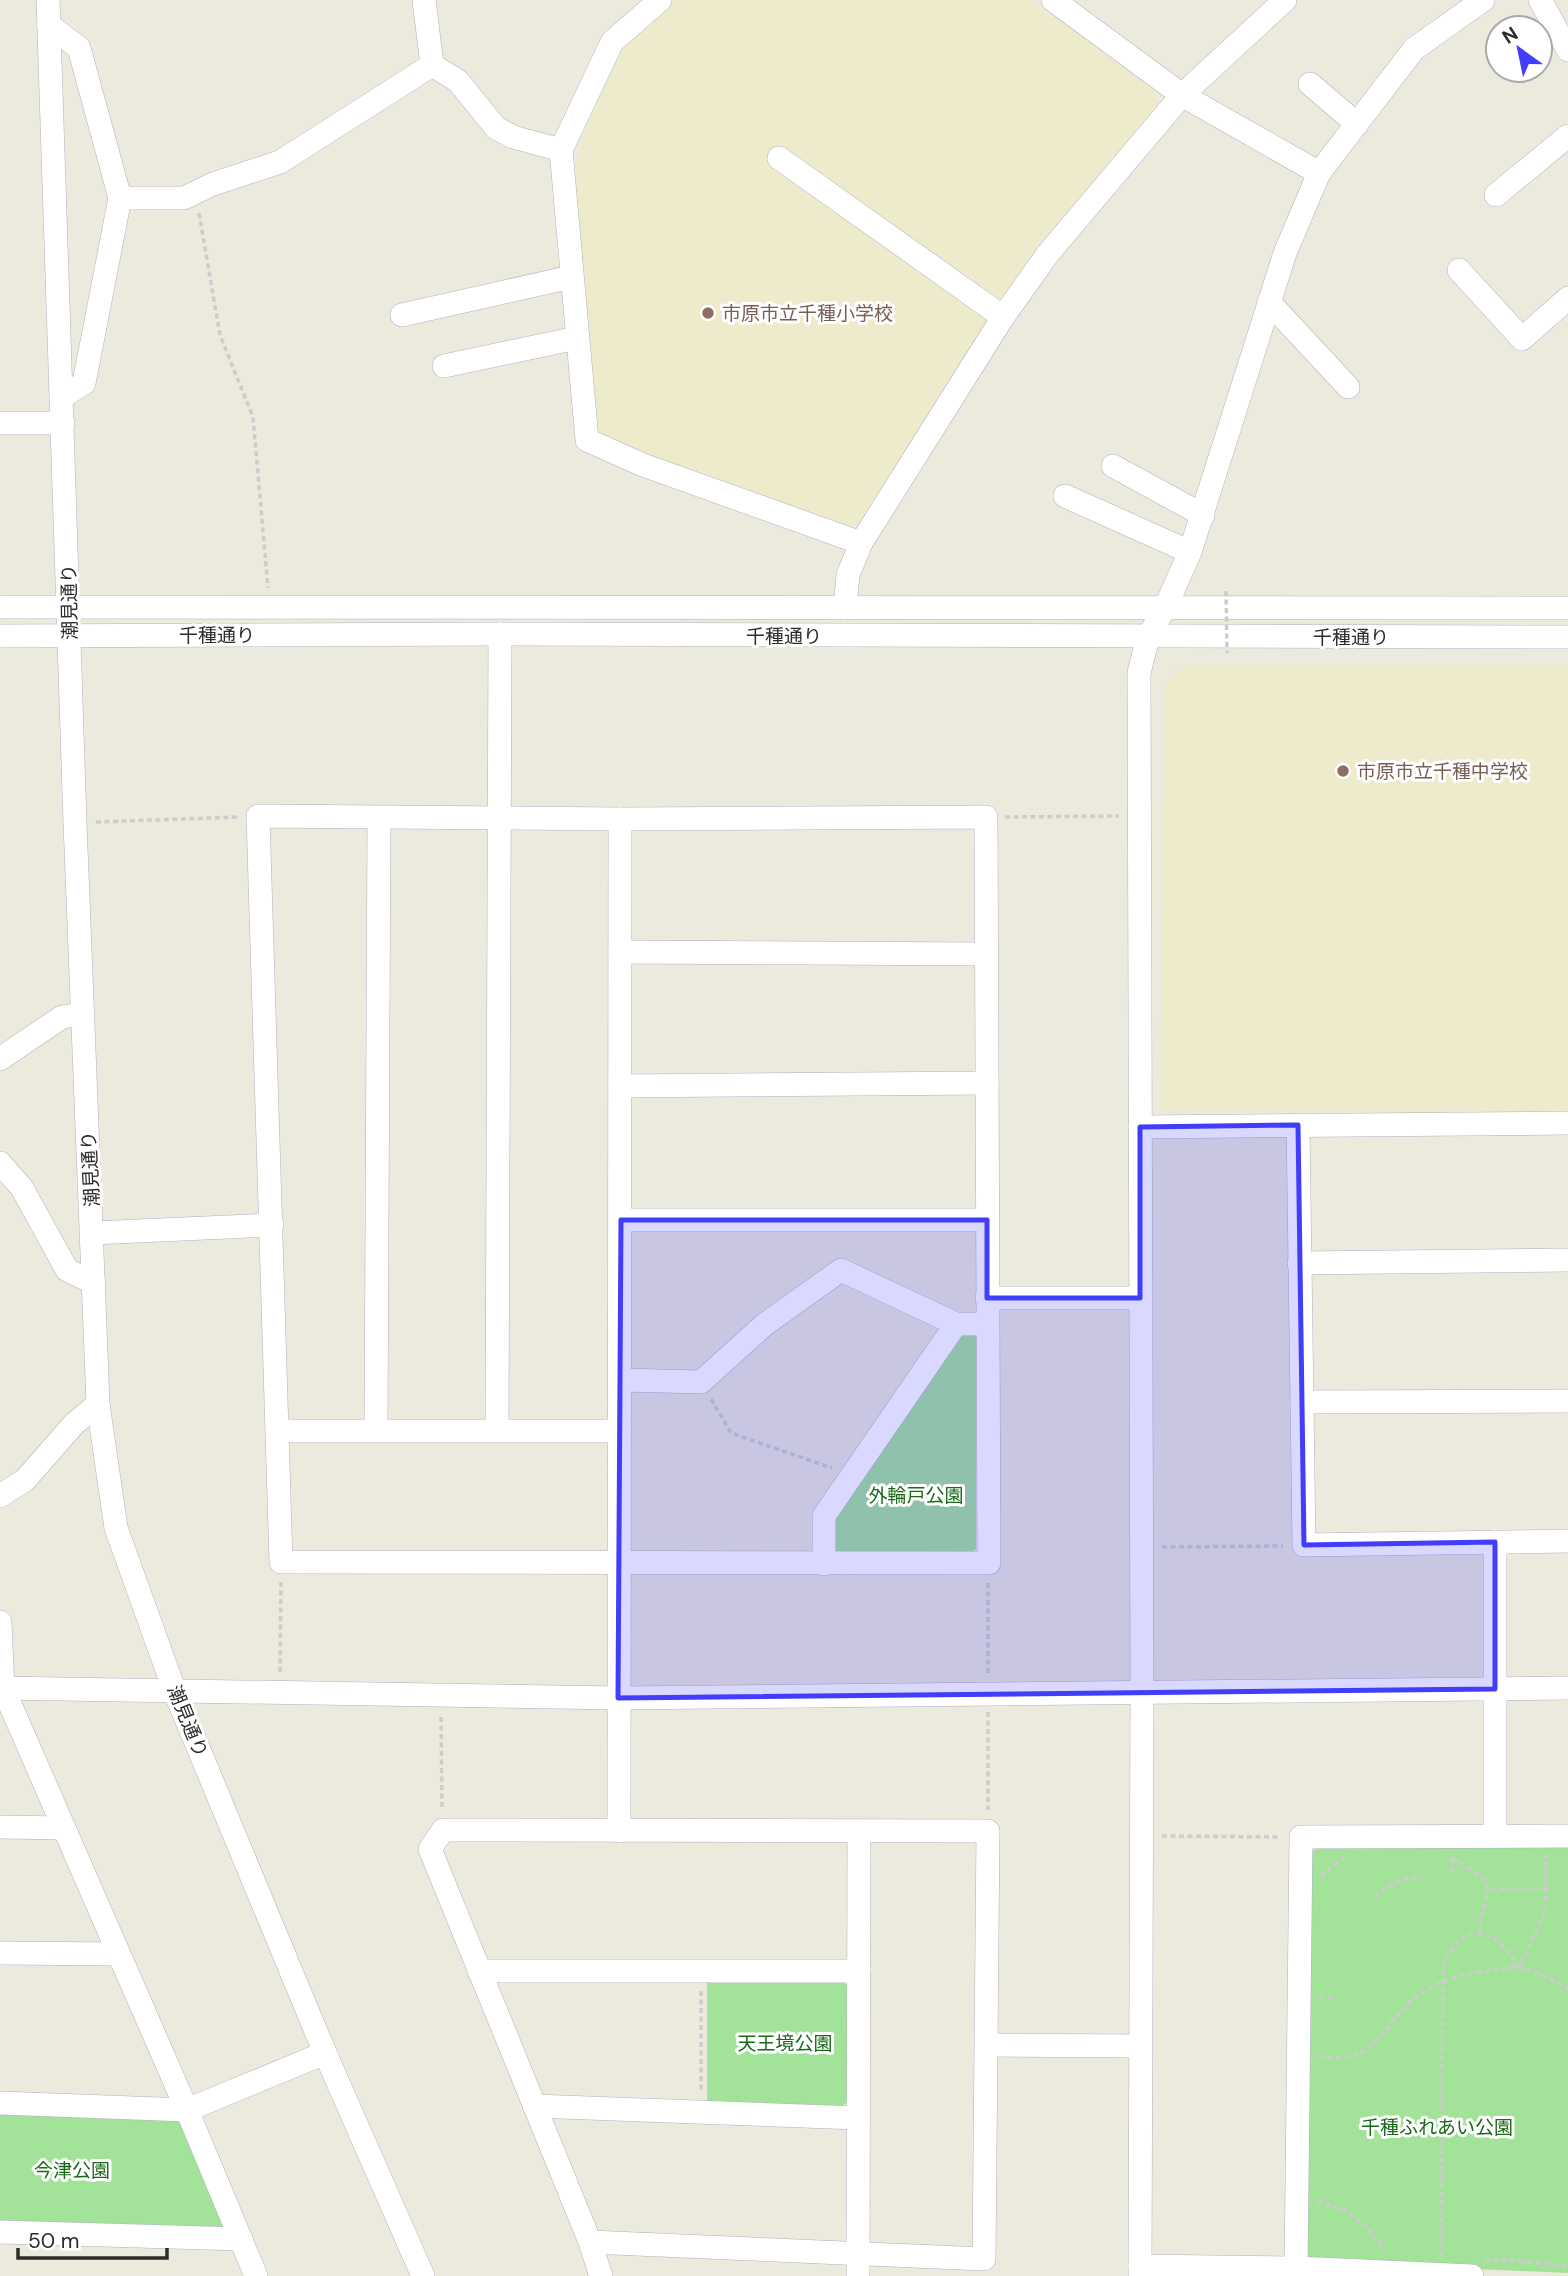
<svg xmlns="http://www.w3.org/2000/svg" width="1568" height="2276" font-family="'DM Sans','Noto Sans JP',sans-serif">
  <style>
    .education { fill: #eeeacc }
    .park { fill: #a3e399 }
    .lines { fill: none; stroke-linecap: round; stroke-linejoin: round }
    .minor-casing { stroke: #b1b1be; stroke-width: 24 }
    .path { stroke: #ccc; stroke-width: 3.5; stroke-dasharray: 5 3.5; stroke-linecap: butt }
    .minor { stroke: #fff; stroke-width: 23 }
    .path-bridge { stroke: #ccc; stroke-width: 3.5; stroke-dasharray: 5 3.5; stroke-linecap: butt }
    .marked { fill: #413df9; fill-opacity: 0.2; stroke: #413df9; stroke-width: 5; stroke-linejoin: round }
    .education-dot { fill: #8d6e63; stroke: #fff; stroke-width: 2.5 }
    .labels { text-anchor: middle; stroke-width: 6; stroke-linejoin: round; paint-order: stroke }
    .education-label { font-size: 19px; fill: #785e54; stroke: #fff; text-anchor: start }
    .street-label { font-size: 19px; fill: #2b2b2b; stroke: #fff }
    .park-label { font-size: 19px; fill: #1a681a; stroke: #fff }
  </style>
  <rect width="100%" height="100%" fill="#ece9dd"/>
  <g class="education">
    <path d="M676,0h352l125,84 6,28 -293,406 -20,9 -241,-88 -9,-15 -18,-178 -2,-80 15,-52 36,-71z"/>
    <path d="M1183,665h385v446l-406,-1 1,-426z"/>
  </g>
  <g class="park">
    <path d="M969,1332l7,5v212l-9,6 -131,1 -6,-9v-30l125,-182z"/>
    <path d="M1568,1845v428l-258,-11 -5,-7 5,-401 6,-6z"/>
    <path d="M841,1981l6,4v117l-6,5 -134,-5v-119z"/>
    <path d="M0,2103l187,7 54,129 -241,-7z"/>
  </g>
  <g class="lines">
    <g class="minor-casing">
      <g id="minor">
        <path d="M48,0l27,823 23,581 18,124 59,164 150,361 98,223"/>
        <path d="M424,0l8,65"/>
        <path d="M660,0l-48,42 -51,108 26,290 56,25 218,78"/>
        <path d="M1053,0l129,95 137,78"/>
        <path d="M1540,0l28,50"/>
        <path d="M49,25l30,23 41,150 -36,185 -22,14"/>
        <path d="M432,65l26,16 38,47 17,9 48,13"/>
        <path d="M1310,84l47,40"/>
        <path d="M779,158l224,159"/>
        <path d="M1496,195l72,-59"/>
        <path d="M120,198h64l29,-14 67,-22 152,-97"/>
        <path d="M1459,270l63,69 46,-41"/>
        <path d="M1269,302l79,85"/>
        <path d="M402,315l169,-38"/>
        <path d="M444,366l133,-28"/>
        <path d="M0,423h63"/>
        <path d="M1113,466l90,49"/>
        <path d="M1065,496l125,56"/>
        <path d="M0,607l1568,1"/>
        <path d="M845,608l3,-33 13,-32 142,-226 44,-62 135,-160 103,-95"/>
        <path d="M0,636l500,-2 1068,3"/>
        <path d="M258,816l362,3 366,-2 3,746 -708,-1z"/>
        <path d="M620,952l367,2"/>
        <path d="M0,1059l62,-42 20,-3"/>
        <path d="M620,1086l367,-3"/>
        <path d="M1298,1125l6,420 264,-4"/>
        <path d="M1140,1127l428,-4"/>
        <path d="M0,1163l22,25 45,82 27,13"/>
        <path d="M621,1220h366"/>
        <path d="M93,1233l179,-8"/>
        <path d="M1299,1263l269,-3"/>
        <path d="M987,1298h153"/>
        <path d="M620,1380l81,2 63,-57 77,-55 115,54h31"/>
        <path d="M1302,1402l266,-1"/>
        <path d="M376,1429l3,-611"/>
        <path d="M497,1430l3,-796"/>
        <path d="M278,1431h341"/>
        <path d="M0,1496l25,-16 49,-56 24,-20"/>
        <path d="M1495,1542v294"/>
        <path d="M824,1564v-48l132,-192"/>
        <path d="M0,1622l3,66 184,422 69,166"/>
        <path d="M0,1688l618,10 950,-10"/>
        <path d="M0,1827l64,1"/>
        <path d="M619,1831l1,-1012"/>
        <path d="M0,1953l119,1"/>
        <path d="M479,1971h380"/>
        <path d="M987,2045l153,1"/>
        <path d="M0,2103l187,7 138,-57"/>
        <path d="M534,2106l324,12"/>
        <path d="M0,2232l241,7"/>
        <path d="M590,2242l394,17 4,-428 -545,-1 -13,19 160,393 11,34"/>
        <path d="M1140,2266l156,2 176,8"/>
        <path d="M1296,2268l5,-431 267,-1"/>
        <path d="M858,2276l1,-444"/>
        <path d="M1140,2276l2,-585 -3,-1018 9,-36 18,-31 24,-54 95,-299 34,-80 95,-124 69,-49"/>
      </g>
    </g>
    <g class="path">
      <path d="M199,213l21,122 33,82 15,171"/>
      <path d="M1005,817l114,-1"/>
      <path d="M96,822l142,-5"/>
      <path d="M711,1399l20,34 101,35"/>
      <path d="M1162,1547l121,-1"/>
      <path d="M280,1672l1,-90"/>
      <path d="M988,1673v-90"/>
      <path d="M988,1712v98"/>
      <path d="M441,1717l1,93"/>
      <path d="M1162,1836l118,1"/>
      <path d="M1453,1858l29,19 6,12 58,-1"/>
      <path d="M1452,1872v-14"/>
      <path d="M1321,1876l12,-11 13,-7"/>
      <path d="M1375,1897c12,-12 30,-19 46,-21"/>
      <path d="M1480,1934c-1,-16 6,-29 8,-45"/>
      <path d="M701,1991v101"/>
      <path d="M1319,1997h17"/>
      <path d="M1319,2057c59,9 61,-33 98,-61 24,-18 52,-23 80,-26 7,-1 15,-4 22,-3 13,2 36,15 49,21"/>
      <path d="M1318,2201l27,9 18,13 23,28"/>
      <path d="M1441,2256l2,-286c4,-22 25,-47 50,-32 11,7 19,19 26,29l26,-55 1,-57"/>
      <path d="M1485,2261l14,-2 69,7"/>
    </g>
    <use href="#minor" class="minor"/>
    <path class="path-bridge" d="M1226,591l1,62"/>
  </g>
  <path class="marked" d="M1298,1125l6,420 191,-3v147l-877,9 3,-478h366v78h153v-171z"/>
  <g class="education-dot">
    <circle cx="708" cy="313" r="7"/>
    <circle cx="1343" cy="771" r="7"/>
  </g>
  <g class="labels">
    <g class="education-label">
      <text x="722" y="320">市原市立千種小学校</text>
      <text x="1357" y="778">市原市立千種中学校</text>
    </g>
    <g class="street-label">
      <text transform="translate(69 602) rotate(-91)" y="7">潮見通り</text>
      <text x="217" y="642">千種通り</text>
      <text x="784" y="643">千種通り</text>
      <text x="1351" y="644">千種通り</text>
      <text transform="translate(90 1169) rotate(-93)" y="7">潮見通り</text>
      <text transform="translate(188 1721) rotate(68)" y="7">潮見通り</text>
    </g>
    <g class="park-label">
      <text x="916" y="1502">外輪戸公園</text>
      <text x="785" y="2050">天王境公園</text>
      <text x="1437" y="2134">千種ふれあい公園</text>
      <text x="72" y="2177">今津公園</text>
    </g>
  </g>
  <g transform="translate(1519 49) rotate(327)"><circle r="33" fill="#ffffff" stroke="#aaaaaa" stroke-width="2"/>
  <path d="M0-5L12 26L0 18L-12 26Z" fill="#413df9"/>
  <text y="-10" font-size="19" font-weight="bold" text-anchor="middle" fill="#2b2b2b">N</text>
  </g>
  <path d="M18 2248v10h149v-10" fill="none" stroke="#2b2b2b" stroke-width="3.5"/>
  <text x="28" y="2248" font-size="21" fill="#2b2b2b" stroke="#ffffff" stroke-width="5" paint-order="stroke">50 m</text>
</svg>
